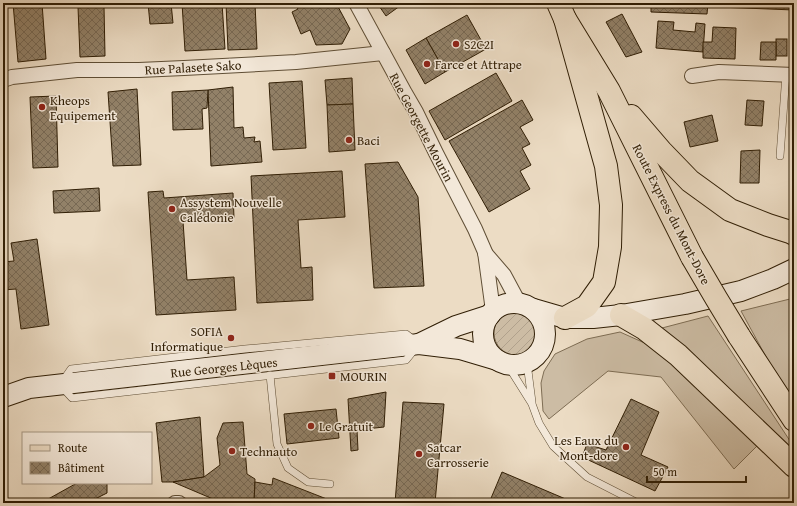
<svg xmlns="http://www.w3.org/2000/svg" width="797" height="506" font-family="'Gentium Book Plus',serif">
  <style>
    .grass { fill: #ccbca4; stroke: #7e6d54 }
    .garden { fill: url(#garden-furrows); stroke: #7e6d54 }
    .building { fill: url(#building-cross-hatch); stroke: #301e05 }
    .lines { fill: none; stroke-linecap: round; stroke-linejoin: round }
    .lane-casing { stroke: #5f4e35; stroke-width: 8 }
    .street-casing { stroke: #5f4e35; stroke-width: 16 }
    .secondary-casing { stroke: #301e05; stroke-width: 22 }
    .primary-casing { stroke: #301e05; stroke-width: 24 }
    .lane { stroke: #f3e8d9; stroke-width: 7 }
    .street { stroke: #f3e8d9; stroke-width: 14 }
    .secondary { stroke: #f3e8d9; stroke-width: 20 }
    .primary { stroke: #ecdcc4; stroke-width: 22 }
    .primary-bridge-casing { stroke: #301e05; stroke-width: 24; stroke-linecap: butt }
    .primary-bridge { stroke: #ecdcc4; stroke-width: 22 }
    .poi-dot { fill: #8f2418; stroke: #f3e8d9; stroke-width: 1.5 }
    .labels { text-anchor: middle; stroke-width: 3; stroke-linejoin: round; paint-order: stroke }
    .poi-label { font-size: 13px; fill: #301e05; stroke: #f3e8d9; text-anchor: start }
    .street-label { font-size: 13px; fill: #301e05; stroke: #f3e8d9 }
  </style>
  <defs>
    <pattern id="garden-furrows" width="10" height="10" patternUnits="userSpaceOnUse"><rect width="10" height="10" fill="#ccbca4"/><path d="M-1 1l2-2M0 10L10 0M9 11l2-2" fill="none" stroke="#b0a18c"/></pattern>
    <pattern id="building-cross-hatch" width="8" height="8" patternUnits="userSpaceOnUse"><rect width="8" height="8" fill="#928168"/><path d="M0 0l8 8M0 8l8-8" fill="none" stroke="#786954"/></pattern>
  </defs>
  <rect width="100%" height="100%" fill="#ecdcc4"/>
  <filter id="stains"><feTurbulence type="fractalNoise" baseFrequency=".005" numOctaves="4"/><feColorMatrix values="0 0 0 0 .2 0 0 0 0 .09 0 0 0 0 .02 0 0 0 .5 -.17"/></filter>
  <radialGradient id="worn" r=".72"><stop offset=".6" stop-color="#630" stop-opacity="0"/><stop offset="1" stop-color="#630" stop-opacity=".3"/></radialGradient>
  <g class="grass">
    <path d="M794,298v102l-24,-36 -29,-53z"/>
    <path d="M708,316l86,131v4h-2l-39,-40 -74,-64 -16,-11 -1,-8z"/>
    <path d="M620,332l38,17 102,94 -26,26 -73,-92 -53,-6 -59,48 -6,-8 -2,-28 3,-12 11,-17 32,-15z"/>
  </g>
  <circle class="garden" cx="516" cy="333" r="22"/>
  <g class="building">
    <path d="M13,3h29l4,56 -28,3z"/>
    <path d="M148,3h23l2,20 -23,1z"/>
    <path d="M182,3h40l3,46 -40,2z"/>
    <path d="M226,3h29l2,46 -29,1z"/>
    <path d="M294,3h42l14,26 -8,15 -26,1 -6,-15 -9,4 -9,-22 6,-3z"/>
    <path d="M377,3h27l-18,13z"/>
    <path d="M651,3h57l-1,11 -56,-2z"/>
    <path d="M719,3h75v7l-76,-3z"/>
    <path d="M104,6l1,50 -25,1 -2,-50z"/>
    <path d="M622,14l20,38 -16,5 -20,-35z"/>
    <path d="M467,15l19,34 -41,23 -19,-34z"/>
    <path d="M658,21l16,1 -1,8 22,2 1,-9 9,1 -2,28 -47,-4z"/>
    <path d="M713,27l23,1 -1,31 -32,-1v-16h9z"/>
    <path d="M426,38l19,34 -20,12 -19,-34z"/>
    <rect x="776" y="39" width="11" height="17"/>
    <path d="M761,42h15v18h-16z"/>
    <path d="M496,73l16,28 -67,39 -16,-29z"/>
    <path d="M352,78l1,26 -26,1 -2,-25z"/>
    <path d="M302,81l4,67 -33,2 -4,-67z"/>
    <path d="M233,87l1,41 9,-1 1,11 11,-1 -1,5 6,-1 2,21 -51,4 -3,-76z"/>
    <path d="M137,89l4,76 -28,1 -5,-74z"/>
    <path d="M208,90l-1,18 -5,1 1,20 -30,1 -1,-38z"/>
    <path d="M56,96l2,71 -25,1 -3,-71z"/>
    <path d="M522,100l11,20 -13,7 10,17 -8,4 9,17 -11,6 10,18 -41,23 -40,-71z"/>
    <path d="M747,100l17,1 -2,25 -17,-1z"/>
    <path d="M353,104l2,46 -26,2 -2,-47z"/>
    <path d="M712,115l6,26 -28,6 -6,-25z"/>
    <path d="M760,150l-1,33h-19l1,-32z"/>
    <path d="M398,162l20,35 6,89 -50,2 -9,-124z"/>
    <path d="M342,171l3,46 -47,3 3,48 11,-1 1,33 -56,3 -6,-127z"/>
    <path d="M99,188l1,23 -46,2 -1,-22z"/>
    <path d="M163,191l1,7 69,-5 1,25 -51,3 4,59 47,-3 2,33 -80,5 -8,-123z"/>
    <path d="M37,239l12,86 -28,4 -5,-40 -13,1v-28l11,-1 -3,-18z"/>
    <path d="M386,392l-2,35 -27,3 1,20 -7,1 -3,-52z"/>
    <path d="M631,399l28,13 -18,43 27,12 -13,24 -73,-34 5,-13 19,6z"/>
    <path d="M403,402l41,2 -9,99h-40z"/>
    <path d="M336,409l3,29 -52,6 -3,-30z"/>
    <path d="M200,417l4,60 -31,5h-11l-6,-59z"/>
    <path d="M243,422l4,52 8,5 -1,24h-43l-2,-1 4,-3 -40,-17 31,-5 16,-12 -3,-27 6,-15z"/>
    <path d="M502,472l73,31h-86z"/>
    <path d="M273,478l64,25h-83l1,-21 17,3z"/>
    <path d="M77,483h30v10l-20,10h-46z"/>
  </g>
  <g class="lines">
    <g class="lane-casing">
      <g id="lane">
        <path d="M780,156l6,-82"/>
        <path d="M406,334l13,10 -13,16 -334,38 -12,-13 11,-16 174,-20z"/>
        <path d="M527,363l5,39"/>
        <path d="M507,364l25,40 7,19 14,23 34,31 51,26"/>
        <path d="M270,375l7,69 11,24 20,14 22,2"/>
      </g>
    </g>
    <g class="street-casing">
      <g id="street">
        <path d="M356,3l49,90 11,19 20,41 39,76 10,23 8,59"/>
        <path d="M692,76l27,-4 75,3"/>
        <path d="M3,80l9,-3 65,-7h62l45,-2 112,-6 87,-9"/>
        <path d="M485,253l19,22 15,28"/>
        <path d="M175,503h4"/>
      </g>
    </g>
    <g class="secondary-casing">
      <g id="secondary">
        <circle cx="514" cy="334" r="31"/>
        <path d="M534,309l31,9h28l28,-3 64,-11 56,-13 32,-12 21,-10"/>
        <path d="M419,344l37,-18 34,-11"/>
        <path d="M3,397l26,-9 390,-44 41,5 37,11"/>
      </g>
    </g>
    <g class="primary-casing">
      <g id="primary">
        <path d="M558,3l7,16 44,72 83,166"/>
        <path d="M631,116l30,35 29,30 40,29 38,15 22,7 4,2"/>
        <path d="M621,315l24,14 33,26 116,111"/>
        <path d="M565,318l22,-12 17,-24 6,-35 1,-42 -5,-39 -41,-147"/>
        <path d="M739,336l55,84"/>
      </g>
    </g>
    <use href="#lane" class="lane"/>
    <use href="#street" class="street"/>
    <use href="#secondary" class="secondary"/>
    <use href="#primary" class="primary"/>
    <g class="primary-bridge-casing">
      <path id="primary-bridge" d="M692,257l24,41 23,38"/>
    </g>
    <use href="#primary-bridge" class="primary-bridge"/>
  </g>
  <g class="poi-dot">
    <circle cx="456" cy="44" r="4"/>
    <circle cx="427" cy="64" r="4"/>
    <circle cx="42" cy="107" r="4"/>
    <circle cx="349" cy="140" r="4"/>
    <circle cx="172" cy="209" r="4"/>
    <circle cx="231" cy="338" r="4"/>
    <rect x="328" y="372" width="8" height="8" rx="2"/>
    <circle cx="311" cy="426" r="4"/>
    <circle cx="626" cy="447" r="4"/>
    <circle cx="232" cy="451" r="4"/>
    <circle cx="419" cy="454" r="4"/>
  </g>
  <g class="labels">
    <g class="poi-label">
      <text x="464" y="49">S2C2I</text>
      <text x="435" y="69">Farce et Attrape</text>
      <text x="50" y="105">Kheops<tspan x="50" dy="15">Equipement</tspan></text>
      <text x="357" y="145">Baci</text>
      <text x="180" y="207">Assystem Nouvelle<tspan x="180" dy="15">Calédonie</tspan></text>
      <text x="223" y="336" text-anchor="end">SOFIA<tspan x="223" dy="15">Informatique</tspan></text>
      <text x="340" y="381">MOURIN</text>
      <text x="319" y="431">Le Gratuit</text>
      <text x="618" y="445" text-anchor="end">Les Eaux du<tspan x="618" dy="15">Mont-dore</tspan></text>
      <text x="427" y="452">Satcar<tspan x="427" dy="15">Carrosserie</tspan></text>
      <text x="240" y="456">Technauto</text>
    </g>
    <g class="street-label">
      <text transform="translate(193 67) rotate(-3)" y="5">Rue Palasete Sako</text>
      <text transform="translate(422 127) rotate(62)" y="5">Rue Georgette Mourin</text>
      <text transform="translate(672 214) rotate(63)" y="5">Route Express du Mont-Dore</text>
      <text transform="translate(224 367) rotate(-6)" y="5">Rue Georges Lèques</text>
    </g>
  </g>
  <rect width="797" height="506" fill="none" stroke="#ecdcc4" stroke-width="16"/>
  <rect x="4" y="4" width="789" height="498" fill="none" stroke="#301e05" stroke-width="2"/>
  <rect x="8" y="8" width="781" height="490" fill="none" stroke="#301e05"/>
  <rect x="22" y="432" width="130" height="52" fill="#f3e8d9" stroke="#a59784"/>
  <rect x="30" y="445" width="20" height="6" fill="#ecdcc4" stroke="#a59784"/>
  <text x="58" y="452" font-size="12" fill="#301e05">Route</text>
  <rect x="30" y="462" width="20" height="12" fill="url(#building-cross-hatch)" stroke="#a59784"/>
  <text x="58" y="472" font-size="12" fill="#301e05">Bâtiment</text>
  <path d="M647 476v6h99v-6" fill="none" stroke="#301e05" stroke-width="2"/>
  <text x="653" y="476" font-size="12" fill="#301e05" stroke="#f3e8d9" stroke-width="3" paint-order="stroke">50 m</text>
  <rect width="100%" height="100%" filter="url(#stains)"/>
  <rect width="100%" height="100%" fill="url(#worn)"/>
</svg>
